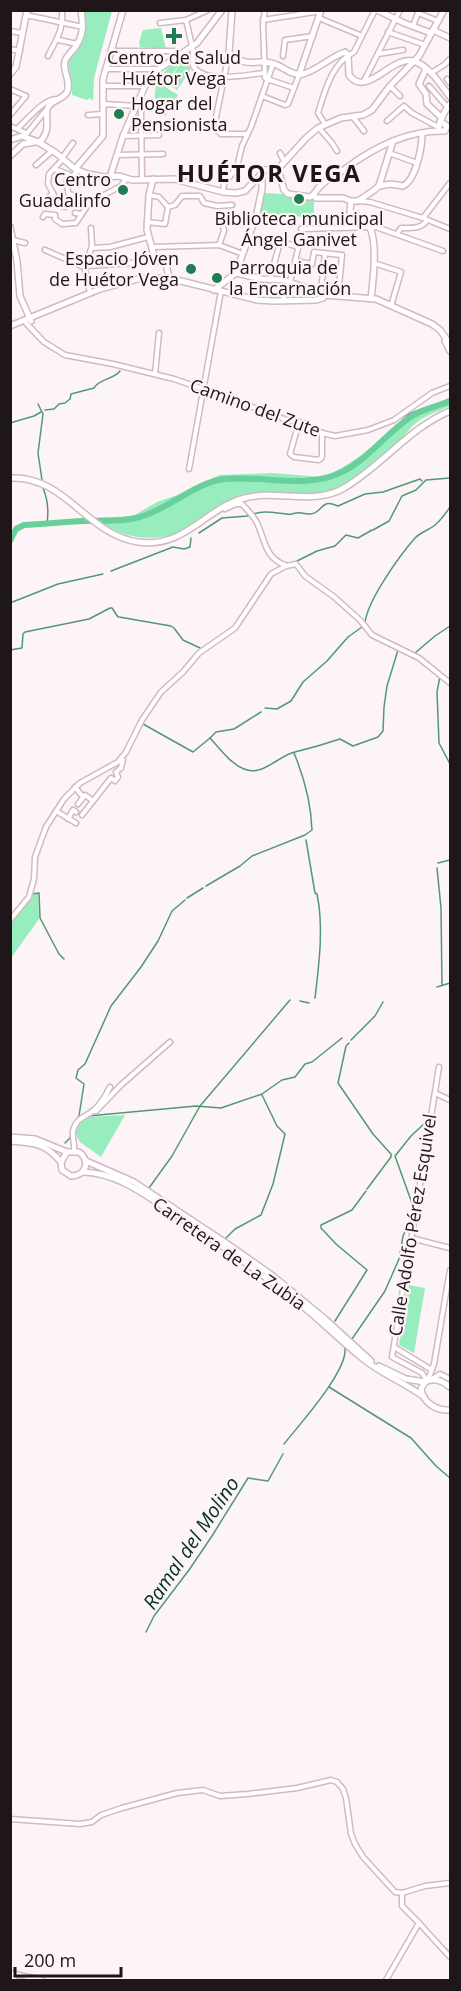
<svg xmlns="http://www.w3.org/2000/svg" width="461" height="1991" font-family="'Open Sans',sans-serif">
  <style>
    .green { fill: #97edbe }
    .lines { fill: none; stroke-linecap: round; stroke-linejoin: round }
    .stream { stroke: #539874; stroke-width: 1.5 }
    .river { stroke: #69cf9b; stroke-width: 6 }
    .street-casing { stroke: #d1bac2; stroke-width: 7 }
    .secondary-casing { stroke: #d1bac2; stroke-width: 8 }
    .street { stroke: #fff; stroke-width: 4 }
    .secondary { stroke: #fff; stroke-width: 5 }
    .poi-dot { fill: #1f7d53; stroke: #fdf4f7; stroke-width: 2 }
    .labels { text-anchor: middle; stroke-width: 4.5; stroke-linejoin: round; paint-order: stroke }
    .poi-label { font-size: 18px; fill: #1f161a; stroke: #fdf4f7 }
    .street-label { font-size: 18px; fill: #1f161a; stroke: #fdf4f7 }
    .water-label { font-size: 20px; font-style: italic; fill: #03321e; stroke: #fdf4f7 }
    .district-label { font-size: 24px; font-weight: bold; letter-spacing: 1.5px; fill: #1f161a; stroke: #fdf4f7 }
  </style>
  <rect width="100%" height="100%" fill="#fdf4f7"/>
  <g class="green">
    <path d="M84,11h28l-18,67 -1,23 -3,-3 -3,2 -15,-5v-11l-4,-21c9,-25 22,-17 16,-52z"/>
    <path d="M161,28l5,21 -26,-2 -1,-5 4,-12z"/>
    <path d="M189,55l1,16 -13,19 -10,-7 13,-19 -14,17 -1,6 13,8 -3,6 -7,-1 -2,16 -4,-1c-18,-26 1,-49 27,-60z"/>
    <path d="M264,193c17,0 33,4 50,5v20l-55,-5z"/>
    <path d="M450,397v9c-9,4 -20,8 -29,13 -9,6 -15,15 -22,22 -14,14 -49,42 -66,49 -25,10 -52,-2 -77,3 -32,5 -43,22 -68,35 -32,17 -66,11 -94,-10l39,-2 24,-14 23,-8 39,-19 54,-2 48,4c32,-10 54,-35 81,-54l-1,-3c11,-13 35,-14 49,-23z"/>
    <path d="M38,893l1,26 -28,39v-37l20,-26z"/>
    <path d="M125,1115l-24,42 -21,-15 -5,-9 4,-7 7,-9z"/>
    <path d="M409,1285l16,3 -11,65 -15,-8z"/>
  </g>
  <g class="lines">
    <g class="stream">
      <path d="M38,404l5,10 -5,39 4,27"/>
      <path d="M45,410l9,-1 5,-5 6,-1 5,-4 1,-5 23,-6c6,-10 19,-8 26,-17"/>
      <path d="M401,417l21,-8"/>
      <path d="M10,423l24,-7 7,-4"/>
      <path d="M43,488c5,12 6,22 4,35"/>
      <path d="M253,514c12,-4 21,-1 33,0 7,1 3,0 10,-1 4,-1 10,1 14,1 13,0 10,-17 28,-8l27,-12 18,-2 37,-13 2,2"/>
      <path d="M373,530l16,-9 13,-25 14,-6 10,-10 24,-2"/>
      <path d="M199,533l23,-15 26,-2"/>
      <path d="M297,561l20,-10 18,-5 11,-11 12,3 14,-8"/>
      <path d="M111,571l62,-24 11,2 6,-2 1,-9"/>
      <path d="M10,603l48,-19 45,-10"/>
      <path d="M119,617l52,9 3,2 9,12 17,8"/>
      <path d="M365,623c2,-22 35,-68 50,-85 6,-6 14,-8 20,-13 6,-5 11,-12 15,-18"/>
      <path d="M10,650l12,-2 1,-14 2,-2 64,-13 21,-11h2l6,9"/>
      <path d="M415,653l20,-17 15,-10"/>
      <path d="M440,676l-3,16 2,51 11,21"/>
      <path d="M265,708l12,1 14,-8 12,-19 24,-21 21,-24 14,-10"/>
      <path d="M143,724l50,28 17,-14c9,10 21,26 34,31 19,8 35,-14 51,-17 16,-4 30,-8 45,-13l13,7 25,-9 5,-6 1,-24 3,-21 11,-36"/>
      <path d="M210,738l6,-6 18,-3 27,-17"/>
      <path d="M306,840l9,53 2,1c7,33 2,70 -2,104"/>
      <path d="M438,863l12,-3"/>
      <path d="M437,868l4,40 1,77"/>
      <path d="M206,886l34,-20 12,-10 53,-21 7,-5c-1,-27 -8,-53 -18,-77"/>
      <path d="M31,894l8,-1 1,25 19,36 5,5"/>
      <path d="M187,898l16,-10"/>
      <path d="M437,987l13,-4"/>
      <path d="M300,1001l9,2"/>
      <path d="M351,1040l24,-24 8,-14"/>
      <path d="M349,1043l-3,3 -8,37 35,51 18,20v3l-24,32"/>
      <path d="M88,1116l108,-10 25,2 41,-14 20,-14 13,-3 10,-13 7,-2 30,-24"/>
      <path d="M76,1121l3,-5 5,-32 -8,-6 2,-8 7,-6 26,-58 30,-39 17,-26 14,-30 13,-11"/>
      <path d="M65,1143l5,-5 1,-4"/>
      <path d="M149,1188l23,-32 28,-50 90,-106"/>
      <path d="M413,1206l-18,-50 16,-20 16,-15"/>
      <path d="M226,1238l9,-9 26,-14 12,-31 12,-50 -8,-8 -15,-31"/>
      <path d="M335,1321l32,-51 -31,-26 -15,-16v-3l31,-15 14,-19"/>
      <path d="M352,1339l33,-48 14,-32 4,-23 9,-20"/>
      <path d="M329,1387l82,51 25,28 14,12"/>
      <path d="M284,1444c15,-19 64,-73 61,-96"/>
      <path d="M146,1632l8,-16 35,-46 23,-34 36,-58 20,3 15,-27"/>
      <path d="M404,1905l8,9"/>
      <path d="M426,1928l5,6"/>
      <path d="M438,1941l12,12"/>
    </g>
    <path class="river" d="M10,541l6,-12 8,-4c20,-1 39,-3 59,-4 22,-1 42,2 63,-6 27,-10 50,-32 78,-36 39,-4 82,11 118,-7 25,-12 44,-38 67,-54 12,-9 27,-11 41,-17"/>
    <g class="street-casing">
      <g id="street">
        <path d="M265,10l-2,14 2,54 2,1"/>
        <path d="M418,13l20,8"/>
        <path d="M26,15l57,12"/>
        <path d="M319,18l43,18"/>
        <path d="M186,20l7,30v16c12,18 51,9 71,7"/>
        <path d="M263,20l58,-9"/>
        <path d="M160,23l26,-3 22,-10"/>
        <path d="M413,26l6,-16"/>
        <path d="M10,31l12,2"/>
        <path d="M388,32l37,13"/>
        <path d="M59,40l18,4"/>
        <path d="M10,49l10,2"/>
        <path d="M111,51h63l5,4"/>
        <path d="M229,53l-15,74 7,7h26"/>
        <path d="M378,54l25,-4"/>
        <path d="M48,56c9,-19 15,-23 14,-46"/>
        <path d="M283,56l2,-16 28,-4"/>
        <path d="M106,69h53"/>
        <path d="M431,73l13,-8 6,-6"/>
        <path d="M267,79l27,9"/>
        <path d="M447,79l3,4"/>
        <path d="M364,81l36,-71"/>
        <path d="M103,86h42"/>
        <path d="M390,86l10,10"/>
        <path d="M429,86l19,22"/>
        <path d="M10,89l16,7 -16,19"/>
        <path d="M262,96l23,9 3,-1 11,-29"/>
        <path d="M103,104l33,2"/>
        <path d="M141,111l1,69"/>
        <path d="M88,115l15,-1"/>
        <path d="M353,117l11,14"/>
        <path d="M387,121l17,-15 8,7 26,14"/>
        <path d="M325,124l-7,-11c7,-22 13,-49 36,-61l21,-42"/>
        <path d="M12,127l14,6"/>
        <path d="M319,128l13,15 5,8"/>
        <path d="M17,129c10,-9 28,-32 41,-30"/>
        <path d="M123,136l36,-1"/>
        <path d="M24,137l22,-27"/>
        <path d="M280,153l4,8"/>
        <path d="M389,153l28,10"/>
        <path d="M117,155l46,-1"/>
        <path d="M62,158l11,-15"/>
        <path d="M63,159l-14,15 -1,10 11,21 6,2"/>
        <path d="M36,165l16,-14"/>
        <path d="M54,169l14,5 2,3"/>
        <path d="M78,171l-11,9 1,13 21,10"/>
        <path d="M223,192l1,-8 13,-17 5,-21 9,-19 22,-63"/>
        <path d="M149,195l10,2 9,10 7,-2 7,-9h18l4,7 13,3 15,-1"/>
        <path d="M49,197l4,-4"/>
        <path d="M360,201l10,1 53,16 27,11"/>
        <path d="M75,213l6,1"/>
        <path d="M43,217l2,-3 10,1v4l7,5 14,-1 13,-20 32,-17 5,-7"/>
        <path d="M423,218l27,-35"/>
        <path d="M147,222l18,2 3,-17"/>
        <path d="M301,229l75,-2 67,24"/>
        <path d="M397,234l4,-6c10,0 21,1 26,-8"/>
        <path d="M13,240l12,3"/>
        <path d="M219,245l5,-14 -3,-15"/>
        <path d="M153,247l66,-2 24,9"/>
        <path d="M92,248l18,-1 38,-10"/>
        <path d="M45,250l41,18"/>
        <path d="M296,261l16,3 2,-12 28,3 -4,41"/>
        <path d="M374,263l27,9 -10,34"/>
        <path d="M88,266l43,-3 24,-4"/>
        <path d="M270,279l10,-37 16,4 2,3 -8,33"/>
        <path d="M321,291l4,-37"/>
        <path d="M90,293l-5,-23 7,-25 -1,-17"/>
        <path d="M284,301l-1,-15 10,-1"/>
        <path d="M26,323l18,19 21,13 48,9 61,15 47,16 66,25 18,3 17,10 13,3 33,-6 26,-10 38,-27 18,-7"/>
        <path d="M155,374l4,-41"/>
        <path d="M299,422l-9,32 4,3 25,3 3,-3v-24"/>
        <path d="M189,469l32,-178"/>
        <path d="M225,509l11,-5h6c5,6 12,12 15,19 8,17 8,35 28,42"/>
        <path d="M75,787l8,10"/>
        <path d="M93,801l18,-23 4,3 3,-4 -2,-5 5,-4 2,-8 -2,-1"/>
        <path d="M78,804l7,-9 8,6 -11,14"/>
        <path d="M56,811l20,12"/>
        <path d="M68,819l5,-9 3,2"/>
        <path d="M10,920l19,-23 5,-18 1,-22 11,-30 18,-28 16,-16 38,-21 8,-10 16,-32 19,-28 22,-20 16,-19 36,-25 36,-54 15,-8 10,-2 9,12 28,20 27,24 12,15 47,23 31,25"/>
        <path d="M435,1093l15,7"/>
        <path d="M92,1111h4l25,-26 49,-43"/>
        <path d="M74,1151c1,-7 -2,-14 -1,-20 3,-13 12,-14 20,-20 7,-6 13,-16 17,-24"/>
        <path d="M411,1238l39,10"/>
        <path d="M394,1347l38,23"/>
        <path d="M432,1379l8,-5 10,5"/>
        <path d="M428,1380l6,-16 16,-94"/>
        <path d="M427,1381l-5,-8 -30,-16 47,-290"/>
        <path d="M10,1819l70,5 12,-2 9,-7 21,-7 55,-15 26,-3 17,6 28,-2 49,-6 34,-8 6,2 6,7 3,9 5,36 4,10 8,13 32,35 7,1 23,-7 25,-3"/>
        <path d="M419,1923l31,34"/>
        <path d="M10,1973l32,7"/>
        <path d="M13,1980l3,-6"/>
        <path d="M386,1980l33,-57 -17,-17v-13"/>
      </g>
    </g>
    <g class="secondary-casing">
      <g id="secondary">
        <path d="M232,10l-3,43c21,18 28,3 48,12 9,4 16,11 26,9 15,-4 27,-17 42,-22l3,3 1,20c17,24 43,-20 64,-14 16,4 28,24 37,36"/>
        <path d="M377,10l27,13 27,10"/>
        <path d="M433,30l17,8"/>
        <path d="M426,69l-7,15 7,10 1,10 15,14"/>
        <path d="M10,74l6,-7 11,-57"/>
        <path d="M299,75l22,-65"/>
        <path d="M439,130c-1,-9 6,-19 11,-26"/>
        <path d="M10,140l12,-4 16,6 18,11 19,16 13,5 16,3 15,-1 13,4 42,-1 49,13 13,1 9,-2 20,-21 13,-1"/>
        <path d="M10,156l13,-12 18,-3c10,-14 4,-17 6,-31 2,-10 15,-9 20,-18 5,-10 -5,-21 -2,-31 2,-6 8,-10 11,-15 8,-12 7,-22 5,-36"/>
        <path d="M75,169l28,-33v-57l20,-69"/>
        <path d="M278,169l28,-31 12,-10 23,-10 22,-3 9,-5 18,-24 29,-30 25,-46"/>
        <path d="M278,169l6,21 4,4 22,3 3,-2 3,3h27l8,3h7l15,-10 6,-5 14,-45"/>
        <path d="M110,177l13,-41 22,-50 14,-17 38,-26 25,-33"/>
        <path d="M153,179l-4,16 -2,35 8,29 11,5 3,14"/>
        <path d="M379,186l12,-2 12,2c13,-6 19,-39 19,-52"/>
        <path d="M313,195c11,-16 18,-16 32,-26 29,-22 64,-39 100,-38l2,-5 -4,-3"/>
        <path d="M351,201l-1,11c6,3 13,6 17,11 12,14 6,57 4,76"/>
        <path d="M10,227l7,34 3,35 11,25"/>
        <path d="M236,273l26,6 21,1 35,12"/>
        <path d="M214,290l22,-17 21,-60 5,-24v-14"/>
        <path d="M10,326l90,-37 38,-10 31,-1 88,22 16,1 43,-1 7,-2 1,-3 52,4 56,25 8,6 10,14"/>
        <path d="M445,341l5,10"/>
        <path d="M10,478c55,-3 77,57 128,64 47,7 67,-34 107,-44 33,-9 68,8 99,-10 38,-22 65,-60 106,-77"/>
        <path d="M10,1137l25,2 32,13h12c12,9 7,24 -8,24l-9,-6 -1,-8 6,-10"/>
        <path d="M10,1141c24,2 35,2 51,21"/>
        <path d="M86,1161l48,21 95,63 44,31 52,43 46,42"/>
        <path d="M83,1172c35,1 62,23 90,41 44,29 86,58 127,91 21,17 41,37 62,54 19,16 42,24 62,39"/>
        <path d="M379,1366l27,13 19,3"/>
        <path d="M450,1387c-7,-6 -16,-10 -25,-5l-4,7c2,14 16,22 29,21"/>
      </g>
    </g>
    <use href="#street" class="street"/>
    <use href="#secondary" class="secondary"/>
  </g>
  <g class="poi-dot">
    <path d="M171 27h6v6h6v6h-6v6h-6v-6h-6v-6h6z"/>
    <circle cx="119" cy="114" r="6"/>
    <circle cx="123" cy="190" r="6"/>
    <circle cx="299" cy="199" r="6"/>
    <circle cx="191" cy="269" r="6"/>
    <circle cx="217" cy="278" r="6"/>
  </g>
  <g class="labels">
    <g class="poi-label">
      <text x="174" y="64">Centro de Salud<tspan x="174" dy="21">Huétor Vega</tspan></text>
      <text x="131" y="110" text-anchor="start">Hogar del<tspan x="131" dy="21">Pensionista</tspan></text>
      <text x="111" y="186" text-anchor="end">Centro<tspan x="111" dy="21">Guadalinfo</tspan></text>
      <text x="299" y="225">Biblioteca municipal<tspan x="299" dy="21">Ángel Ganivet</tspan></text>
      <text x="179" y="265" text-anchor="end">Espacio Jóven<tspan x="179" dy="21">de Huétor Vega</tspan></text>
      <text x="229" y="274" text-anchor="start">Parroquia de<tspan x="229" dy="21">la Encarnación</tspan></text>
    </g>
    <g class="street-label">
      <text transform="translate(255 408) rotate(20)" y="6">Camino del Zute</text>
      <text transform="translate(413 1225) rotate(-81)" y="6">Calle Adolfo Pérez Esquivel</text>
      <text transform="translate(229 1254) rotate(35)" y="6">Carretera de La Zubia</text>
    </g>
    <g class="water-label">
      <text transform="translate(191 1543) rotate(-56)" y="7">Ramal del Molino</text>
    </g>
    <g class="district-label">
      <text x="269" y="182">HUÉTOR VEGA</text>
    </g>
  </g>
  <rect width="461" height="1991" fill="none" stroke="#1f161a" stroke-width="24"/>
  <path d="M15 1967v9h106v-9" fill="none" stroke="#1f161a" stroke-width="3"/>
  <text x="24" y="1967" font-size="18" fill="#1f161a" stroke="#fdf4f7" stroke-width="4.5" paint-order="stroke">200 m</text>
</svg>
